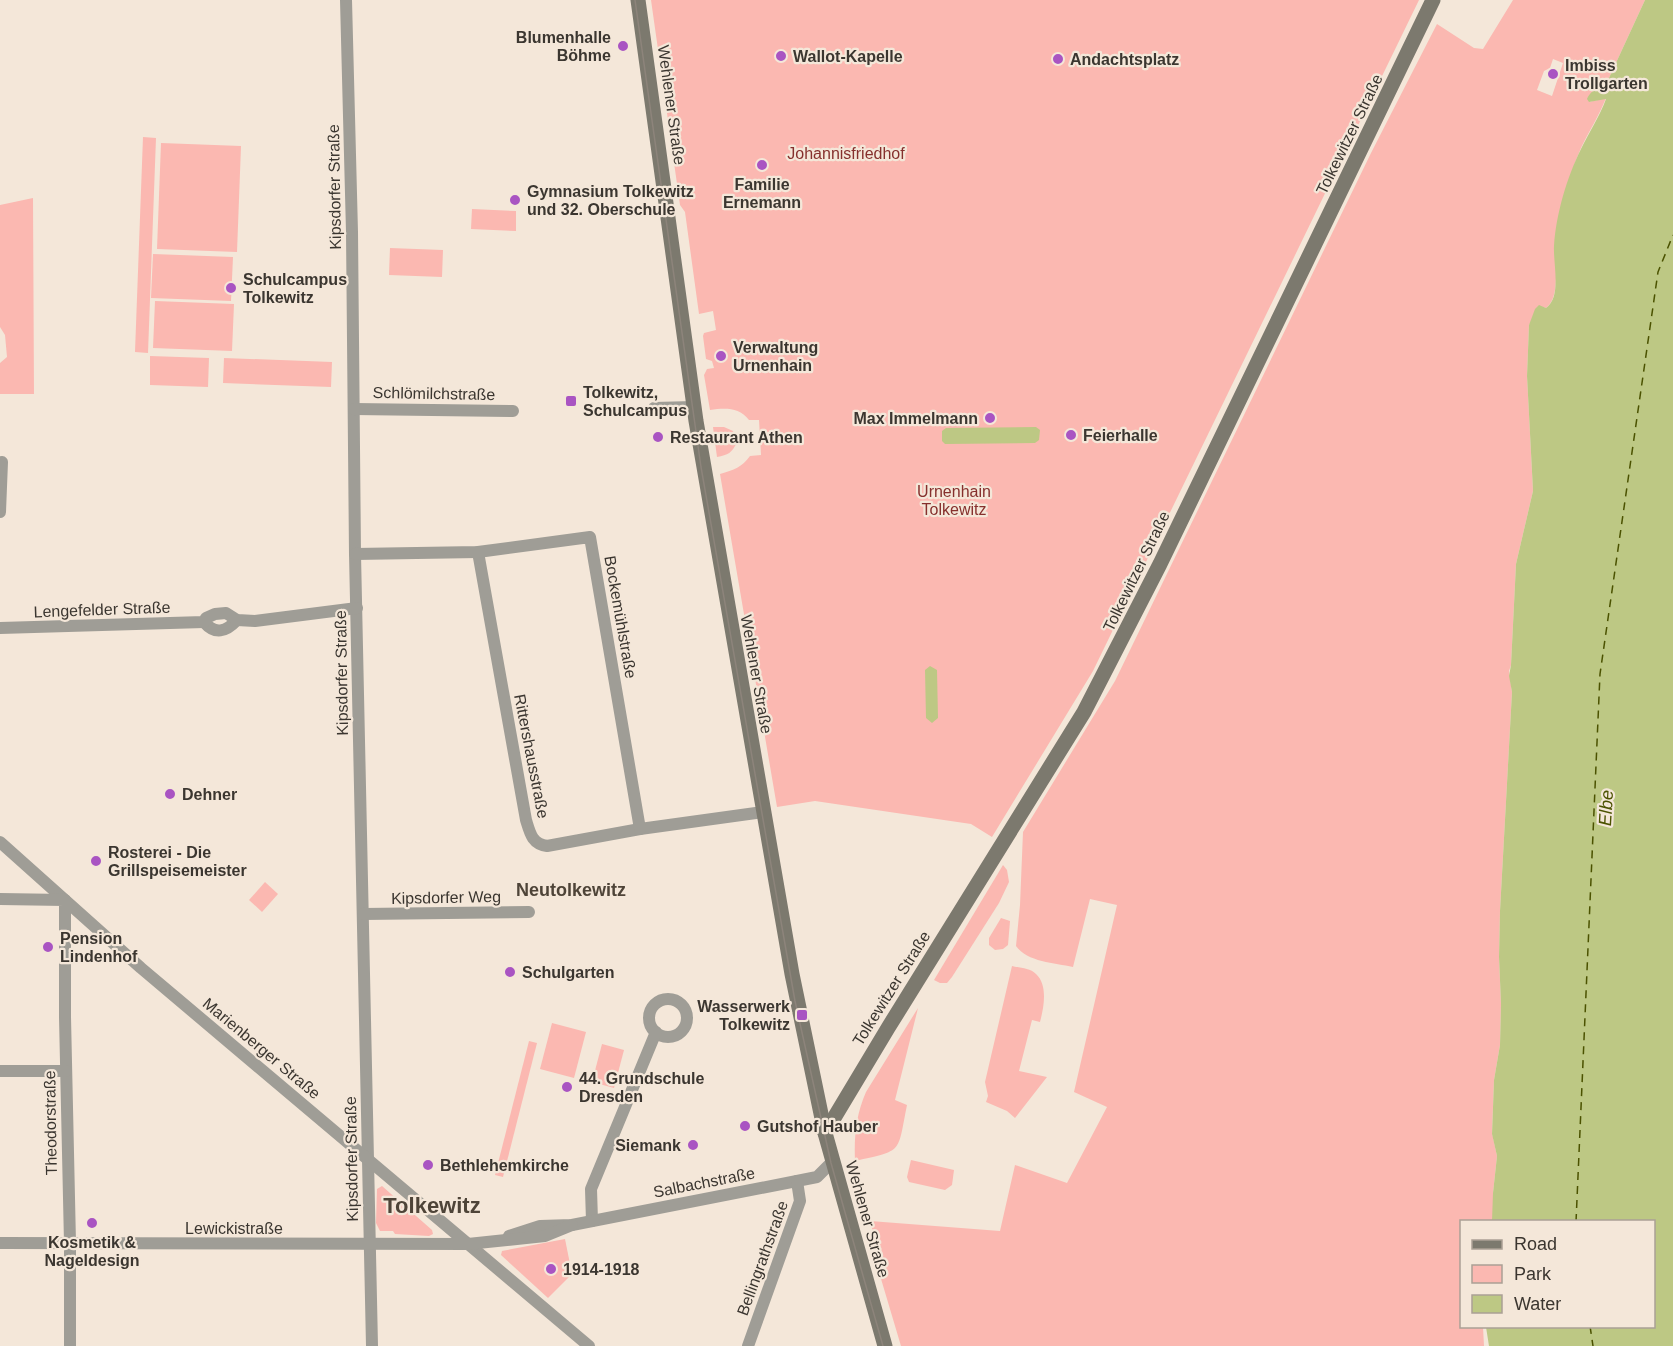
<svg xmlns="http://www.w3.org/2000/svg" width="1673" height="1346" font-family="Helvetica,sans-serif">
  <style>
    .green { fill: #fbb8b1; fill-rule: evenodd }
    .water { fill: #bdc884 }
    .lines { fill: none; stroke-linecap: round; stroke-linejoin: round }
    .ferry { stroke: #4b5200; stroke-width: 1.5; stroke-dasharray: 8 6; stroke-linecap: butt }
    .street { stroke: #9f9d96; stroke-width: 12 }
    .secondary { stroke: #7c796e; stroke-width: 15 }
    .tram { stroke: #8d847b; stroke-width: 1.5 }
    .poi-dot { fill: #a954c2; stroke: #f4e7d9; stroke-width: 2 }
    .labels { text-anchor: middle; stroke-width: 4.5; stroke-linejoin: round; paint-order: stroke }
    .poi-label { font-size: 16px; font-weight: bold; fill: #3b3630; stroke: #f4e7d9; text-anchor: start }
    .street-label { font-size: 16px; fill: #3b3630; stroke: #f4e7d9 }
    .park-label { font-size: 16px; fill: #86302d; stroke: #f4e7d9 }
    .water-label { font-size: 18px; font-style: italic; fill: #4b5200; stroke: #f4e7d9 }
    .neighbourhood-label { font-size: 18px; font-weight: bold; fill: #4e4438; stroke: #f4e7d9 }
    .district-label { font-size: 22px; font-weight: bold; fill: #4e4438; stroke: #f4e7d9 }
  </style>
  <rect width="100%" height="100%" fill="#f4e7d9"/>
  <g class="green">
    <path d="M651,0h768l-326,671 -101,166 -21,-13 -156,-23 -38,6 -57,-333c14,-4 22,-7 30,-18l11,-1 -2,-35h-10c-10,-13 -24,-12 -39,-10l-6,-35 3,-6 7,-1 -2,-7 -6,-2 -3,-23 1,-3 12,-3 -3,-19 -14,3 -14,-102 -5,-7z"/>
    <path d="M1513,0h132l-36,78 -5,8 -6,2 -9,14 17,-4c-7,18 -17,33 -25,50 -15,33 -20,67 -25,103 -1,16 4,47 -10,57l-4,-1 -13,18 -2,51 6,115 -17,73 -5,101 -2,6 3,21 -12,219 -1,46 2,47 -1,41 -6,35 -2,53 5,23 -4,37v26l-1,2 -30,1v104l21,1 1,19h-583l-25,-84v-19l-6,-22 130,10 15,-66 52,18 40,-76 -33,-15 43,-187 -27,-6 -17,68c-18,-4 -46,-5 -57,-21l4,-41 3,-73 92,-151 256,-528 66,-129 37,24 9,1zM1553,59l10,4 -11,33 -15,-6 7,-19 6,-3z"/>
    <path d="M143,137l13,1 -8,215 -13,-1z"/>
    <path d="M161,143l80,3 -4,106 -80,-3z"/>
    <path d="M33,198l1,196h-34v-31l7,-6 -2,-22 -5,-8v-122z"/>
    <path d="M472,209l44,2v20l-45,-2z"/>
    <path d="M390,248l53,2 -1,27 -53,-2z"/>
    <path d="M153,254l80,3 -2,44 -80,-3z"/>
    <path d="M155,301l79,3 -2,47 -79,-3z"/>
    <path d="M150,356l59,2 -1,29 -58,-2z"/>
    <path d="M224,358l108,4 -1,25 -108,-4z"/>
    <path d="M713,427h11l9,4 4,11c-5,11 -9,13 -20,15z"/>
    <path d="M1003,865l4,5 2,12 -10,21 -47,74 -5,6h-7l-6,-3z"/>
    <path d="M265,882l13,12 -16,18 -13,-12z"/>
    <path d="M1001,918l9,3 -2,24 -5,4 -8,1 -6,-5v-7z"/>
    <path d="M1012,966c8,2 18,2 24,8 12,11 8,33 4,48l-8,-2 -13,51 28,6 -32,41 -8,-7 -21,-9 2,-6 -3,-14z"/>
    <path d="M918,1008l-23,92 12,5c-10,49 -3,45 -52,56 -1,-25 1,-46 11,-69z"/>
    <path d="M552,1023l34,9 -12,46 -34,-9z"/>
    <path d="M529,1041l8,2 -34,134 -8,-2z"/>
    <path d="M602,1044l22,6 -10,38 -22,-6z"/>
    <path d="M911,1160l43,10 -2,15 -7,5 -36,-8 -2,-5z"/>
    <path d="M382,1186l50,44 1,4 -4,2 -34,-2 -2,-3h-13l-4,-8 1,-34z"/>
    <path d="M565,1239l7,35 -24,24 -47,-43 1,-4z"/>
  </g>
  <g class="water">
    <path d="M1645,0h28v1346h-184l-3,-19 168,-1v-104l-162,-1 1,-28 4,-37 -5,-22 2,-54 6,-35 1,-41 -2,-47 1,-46 12,-219 -3,-16 2,-11 5,-101 17,-73 -6,-115 2,-51 6,-16 4,-4 7,3c16,-11 7,-44 8,-62 2,-32 13,-69 27,-97 8,-17 19,-33 25,-50l-17,3 -2,-3c5,-12 15,-9 22,-21z"/>
    <path d="M1036,427l4,3 -1,10 -4,3 -90,1 -3,-3v-10l4,-3z"/>
    <path d="M930,666l7,4 1,48 -6,5 -6,-5 -1,-48z"/>
  </g>
  <g class="lines">
    <g class="ferry">
      <path d="M1576,1222l24,-548 58,-402 15,-37"/>
      <path d="M1590,1326l3,20"/>
    </g>
    <g class="street">
      <path d="M346,0l6,232 3,322 17,792"/>
      <path d="M654,408l40,-1"/>
      <path d="M354,409l159,2"/>
      <path d="M0,512l2,-50"/>
      <path d="M478,552l48,268c4,13 6,24 21,26l93,-17 123,-17"/>
      <path d="M355,554l123,-2 112,-15 50,292"/>
      <path d="M204,622c11,13 22,10 33,-2"/>
      <path d="M0,628l204,-6 2,-4 9,-4 11,-1 11,7 18,1 102,-13"/>
      <path d="M0,842l141,126 448,378"/>
      <path d="M0,899l65,1v117l5,226v103"/>
      <path d="M363,914l166,-2"/>
      <circle cx="668" cy="1018" r="19"/>
      <path d="M0,1071h66"/>
      <path d="M592,1221l-1,-32 65,-157"/>
      <path d="M509,1236l31,-10 32,-1 245,-48 14,-14v-6"/>
      <path d="M0,1243l468,1 77,-8 27,-11"/>
      <path d="M748,1346l52,-145 -3,-20"/>
    </g>
    <g class="secondary">
      <path d="M638,0l58,421 96,553 33,159 60,213"/>
      <path d="M825,1133l63,-105 196,-316 76,-148 273,-564"/>
    </g>
    <path class="tram" d="M635,0l66,467 94,534 36,162 52,183"/>
  </g>
  <g class="poi-dot">
    <circle cx="623" cy="46" r="6"/>
    <circle cx="781" cy="56" r="6"/>
    <circle cx="1058" cy="59" r="6"/>
    <circle cx="1553" cy="74" r="6"/>
    <circle cx="762" cy="165" r="6"/>
    <circle cx="515" cy="200" r="6"/>
    <circle cx="231" cy="288" r="6"/>
    <circle cx="721" cy="356" r="6"/>
    <rect x="565" y="395" width="12" height="12" rx="3"/>
    <circle cx="990" cy="418" r="6"/>
    <circle cx="1071" cy="435" r="6"/>
    <circle cx="658" cy="437" r="6"/>
    <circle cx="170" cy="794" r="6"/>
    <circle cx="96" cy="861" r="6"/>
    <circle cx="48" cy="947" r="6"/>
    <circle cx="510" cy="972" r="6"/>
    <rect x="796" y="1009" width="12" height="12" rx="3"/>
    <circle cx="567" cy="1087" r="6"/>
    <circle cx="745" cy="1126" r="6"/>
    <circle cx="693" cy="1145" r="6"/>
    <circle cx="428" cy="1165" r="6"/>
    <circle cx="92" cy="1223" r="6"/>
    <circle cx="551" cy="1269" r="6"/>
  </g>
  <g class="labels">
    <g class="poi-label">
      <text x="611" y="43" text-anchor="end">Blumenhalle<tspan x="611" dy="18">Böhme</tspan></text>
      <text x="793" y="62">Wallot-Kapelle</text>
      <text x="1070" y="65">Andachtsplatz</text>
      <text x="1565" y="71">Imbiss<tspan x="1565" dy="18">Trollgarten</tspan></text>
      <text x="762" y="190" text-anchor="middle">Familie<tspan x="762" dy="18">Ernemann</tspan></text>
      <text x="527" y="197">Gymnasium Tolkewitz<tspan x="527" dy="18">und 32. Oberschule</tspan></text>
      <text x="243" y="285">Schulcampus<tspan x="243" dy="18">Tolkewitz</tspan></text>
      <text x="733" y="353">Verwaltung<tspan x="733" dy="18">Urnenhain</tspan></text>
      <text x="583" y="398">Tolkewitz,<tspan x="583" dy="18">Schulcampus</tspan></text>
      <text x="978" y="424" text-anchor="end">Max Immelmann</text>
      <text x="1083" y="441">Feierhalle</text>
      <text x="670" y="443">Restaurant Athen</text>
      <text x="182" y="800">Dehner</text>
      <text x="108" y="858">Rosterei - Die<tspan x="108" dy="18">Grillspeisemeister</tspan></text>
      <text x="60" y="944">Pension<tspan x="60" dy="18">Lindenhof</tspan></text>
      <text x="522" y="978">Schulgarten</text>
      <text x="790" y="1012" text-anchor="end">Wasserwerk<tspan x="790" dy="18">Tolkewitz</tspan></text>
      <text x="579" y="1084">44. Grundschule<tspan x="579" dy="18">Dresden</tspan></text>
      <text x="757" y="1132">Gutshof Hauber</text>
      <text x="681" y="1151" text-anchor="end">Siemank</text>
      <text x="440" y="1171">Bethlehemkirche</text>
      <text x="92" y="1248" text-anchor="middle">Kosmetik &amp;<tspan x="92" dy="18">Nageldesign</tspan></text>
      <text x="563" y="1275">1914-1918</text>
    </g>
    <g class="street-label">
      <text transform="translate(672 105) rotate(82)" y="6">Wehlener Straße</text>
      <text transform="translate(1349 134) rotate(-64)" y="6">Tolkewitzer Straße</text>
      <text transform="translate(334 187) rotate(-91)" y="6">Kipsdorfer Straße</text>
      <text transform="translate(434 393) rotate(1)" y="6">Schlömilchstraße</text>
      <text transform="translate(1136 571) rotate(-64)" y="6">Tolkewitzer Straße</text>
      <text transform="translate(102 609) rotate(-2)" y="6">Lengefelder Straße</text>
      <text transform="translate(621 617) rotate(80)" y="6">Bockemühlstraße</text>
      <text transform="translate(341 673) rotate(-91)" y="6">Kipsdorfer Straße</text>
      <text transform="translate(757 674) rotate(80)" y="6">Wehlener Straße</text>
      <text transform="translate(532 756) rotate(79)" y="6">Rittershausstraße</text>
      <text transform="translate(446 897) rotate(-1)" y="6">Kipsdorfer Weg</text>
      <text transform="translate(891 988) rotate(-58)" y="6">Tolkewitzer Straße</text>
      <text transform="translate(262 1048) rotate(40)" y="6">Marienberger Straße</text>
      <text transform="translate(50 1123) rotate(-91)" y="6">Theodorstraße</text>
      <text transform="translate(351 1159) rotate(-91)" y="6">Kipsdorfer Straße</text>
      <text transform="translate(704 1182) rotate(-11)" y="6">Salbachstraße</text>
      <text transform="translate(868 1219) rotate(74)" y="6">Wehlener Straße</text>
      <text x="234" y="1234">Lewickistraße</text>
      <text transform="translate(762 1258) rotate(-70)" y="6">Bellingrathstraße</text>
    </g>
    <g class="park-label">
      <text x="846" y="159">Johannisfriedhof</text>
      <text x="954" y="497">Urnenhain<tspan x="954" dy="18">Tolkewitz</tspan></text>
    </g>
    <g class="water-label">
      <text transform="translate(1606 808) rotate(-87)" y="6">Elbe</text>
    </g>
    <g class="neighbourhood-label">
      <text x="571" y="896">Neutolkewitz</text>
    </g>
    <g class="district-label">
      <text x="432" y="1213">Tolkewitz</text>
    </g>
  </g>
  <rect x="1460" y="1220" width="195" height="108" fill="#f4e7d9" stroke="#aaa095" stroke-width="1.5"/>
  <rect x="1472" y="1240" width="30" height="9" fill="#7c796e" stroke="#aaa095" stroke-width="1.5"/>
  <text x="1514" y="1250" font-size="18" fill="#3b3630">Road</text>
  <rect x="1472" y="1265" width="30" height="18" fill="#fbb8b1" stroke="#aaa095" stroke-width="1.5"/>
  <text x="1514" y="1280" font-size="18" fill="#3b3630">Park</text>
  <rect x="1472" y="1295" width="30" height="18" fill="#bdc884" stroke="#aaa095" stroke-width="1.5"/>
  <text x="1514" y="1310" font-size="18" fill="#3b3630">Water</text>
</svg>
